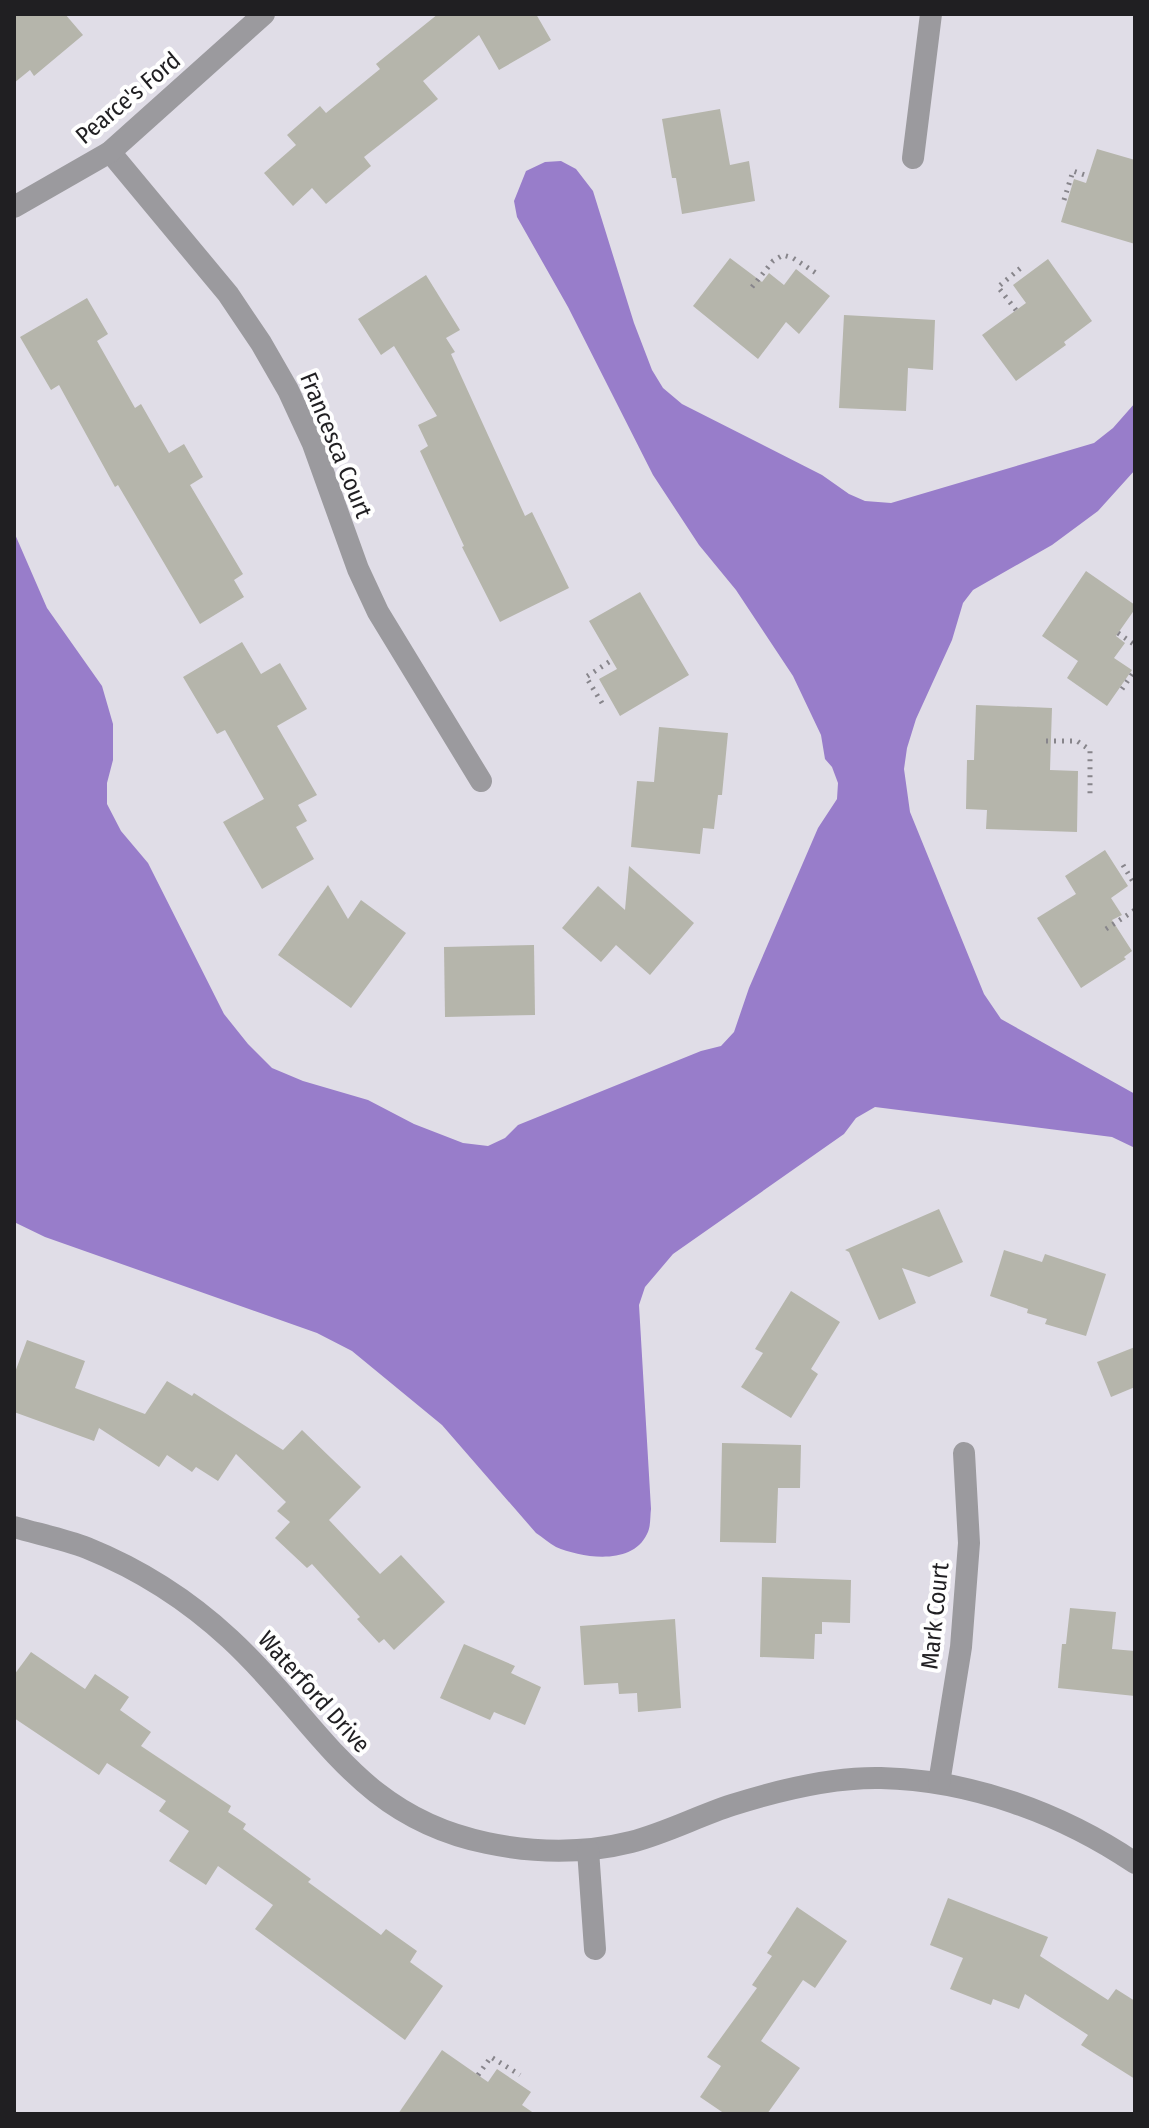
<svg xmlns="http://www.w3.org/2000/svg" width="1149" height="2128" font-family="'Fira Sans Condensed',sans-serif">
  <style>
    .water { fill: #987dca }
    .building { fill: #b5b5ab }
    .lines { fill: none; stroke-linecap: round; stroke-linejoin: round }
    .path { stroke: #87858b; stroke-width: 5; stroke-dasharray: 2 6; stroke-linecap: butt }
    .minor { stroke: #9b9a9e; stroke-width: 22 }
    .labels { text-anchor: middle; stroke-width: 8; stroke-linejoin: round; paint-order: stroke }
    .street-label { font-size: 24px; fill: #201f22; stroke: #fff }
  </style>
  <rect width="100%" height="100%" fill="#e0dde7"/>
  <path class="water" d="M561,161l15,8 17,22 41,132 18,47 11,18 19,16 140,71 27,19 16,7 26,2 203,-60 19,-15 22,-25v67l-37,41 -46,34 -79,45 -10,13 -11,37 -36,79 -9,29 -3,21 6,43 74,182 17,25 134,75v54l-23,-11 -237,-30 -19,11 -12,16 -171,120 -28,33 -6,18 12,204c-1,7 0,18 -4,25 -15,32 -65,24 -91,13 -7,-4 -14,-10 -20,-14l-94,-108 -90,-74 -35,-18 -272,-96 -31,-15v-690l33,76 55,78 11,38v36l-6,23v21l14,27 27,32 76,151 24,30 24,24 31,13 65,19 46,24 49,19 25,3 17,-8 13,-13 183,-74 20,-5 13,-14 15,-44 69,-160 19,-29 1,-16 -6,-16 -7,-8 -4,-24 -28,-59 -57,-86 -37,-45 -46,-70 -85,-168 -51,-90 -3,-16 12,-30 19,-9z"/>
  <g class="building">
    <path d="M14,14h51l18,21 -49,41 -4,-6 -16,13z"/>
    <path d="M438,14h98l15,26 -52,30 -20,-35 -56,46 15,18 -74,58 7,9 -45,38 -14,-16 -19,18 -29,-33 32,-28 -9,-10 33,-29 6,7 54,-44 -4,-5z"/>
    <path d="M720,109l10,56 19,-4 6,40 -73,13 -6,-36h-4l-10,-59z"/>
    <path d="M1097,149l38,11v84l-74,-22 13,-43 12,4z"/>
    <path d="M730,258l32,24 7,-9 15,12 12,-16 34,27 -31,38 -13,-12 -28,37 -65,-53z"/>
    <path d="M1048,259l44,62 -28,21 2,3 -50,36 -34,-46 44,-32 -13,-18z"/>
    <path d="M426,275l34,55 -14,8 9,14 -4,2 74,162 7,-4 37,76 -69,34 -38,-75 2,-1 -44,-95 8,-5 -10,-21 19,-9 -43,-70 -13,9 -23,-36z"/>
    <path d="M87,298l21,36 -11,7 38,67 6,-4 28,49 15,-9 19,33 -13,8 53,89 -9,6 10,17 -44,27 -82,-139 -3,2 -56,-102 -8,5 -31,-53z"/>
    <path d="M844,315l91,5 -2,50 -25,-2 -2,43 -67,-3z"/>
    <path d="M1086,571l49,34v4l-19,27 9,7 -11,15 18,12 -25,36 -40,-28 11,-17 -36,-25z"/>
    <path d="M640,592l49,83 -69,41 -21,-37 18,-10 -28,-48z"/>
    <path d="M242,642l19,32 19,-11 27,46 -30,17 40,69 -19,10 9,16 -11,6 18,32 -52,30 -39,-67 41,-23 -39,-69 -8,4 -34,-57z"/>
    <path d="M976,705l76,3 -2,62 28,1 -1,61 -91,-3 1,-19 -21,-1 1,-49h7z"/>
    <path d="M659,727l69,6 -6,62h-4l-4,34 -11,-1 -3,26 -69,-7 6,-66 17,1z"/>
    <path d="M1105,850l23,36 -17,12 11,17 -10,5 20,31 -8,6 2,2 -45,29 -44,-70 39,-24 -11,-18z"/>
    <path d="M629,866l65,57 -44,52 -34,-30 -15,17 -39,-34 36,-42 27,24z"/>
    <path d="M328,885l20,34 13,-19 45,33 -55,75 -73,-53z"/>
    <path d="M534,945l1,70 -90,2 -1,-70z"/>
    <path d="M939,1209l24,53 -34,15 -27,-9 14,35 -37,17 -30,-68 -4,-2z"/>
    <path d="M1004,1250l38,12 3,-8 61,20 -20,62 -41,-12 2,-5 -20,-6 1,-4 -38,-13z"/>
    <path d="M791,1291l49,31 -29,47 7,5 -27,44 -50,-31 22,-34 -8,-4z"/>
    <path d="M27,1340l58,21 -10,27 70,26 22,-33 25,15 2,-3 89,57 19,-20 59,57 -32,33 51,54 21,-19 44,47 -51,48 -10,-11 -5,4 -22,-24 3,-2 -48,-53 -5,4 -32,-30 15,-16 -13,-11 9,-9 -50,-48 -18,27 -22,-14 -4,5 -25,-17 -8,12 -60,-39 -5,13 -80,-29v-37z"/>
    <path d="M1135,1347v40l-24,10 -14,-35z"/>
    <path d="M722,1443l79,2 -1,43h-22l-2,55 -56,-1z"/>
    <path d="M762,1577l89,3 -1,43 -28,-1v12h-7l-1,25 -54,-2z"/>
    <path d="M1070,1608l46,4 -4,37 23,2v45l-77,-8 4,-44h4z"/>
    <path d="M675,1619l6,89 -43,4 -1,-19 -18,1 -1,-11 -34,2 -4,-59z"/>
    <path d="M464,1644l51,22 -4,7 30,14 -16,38 -31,-13 -4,8 -50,-22z"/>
    <path d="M31,1652l54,37 10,-15 34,23 -9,13 31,22 -10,14 90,60 -3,6 18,12 -3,5 68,50 -3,3 73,53 5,-6 31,22 -7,11 33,24 -38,54 -150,-111 18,-24 -55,-39 -12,19 -37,-24 20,-30 -30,-20 7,-10 -59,-38 -8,12 -85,-57v-43z"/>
    <path d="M948,1898l100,39 -8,19 68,44 8,-11 19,12v78l-54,-34 7,-10 -63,-41 -6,15 -26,-10 -2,6 -41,-16 13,-31 -33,-13z"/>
    <path d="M797,1907l50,34 -32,47 -12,-8 -42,61 39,27 -33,46h-42l-25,-17 21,-31 -14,-9 50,-69 -5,-3 20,-29 -5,-3z"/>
    <path d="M442,2050l46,32 9,-13 34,23 -9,13 13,9h-137z"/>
  </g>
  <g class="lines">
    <g class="path">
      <path d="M1064,200l9,-29 15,5"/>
      <path d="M752,287l21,-26 10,-6 10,3 26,17"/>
      <path d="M1016,310l-18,-23 25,-21"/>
      <path d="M1118,633l17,12"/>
      <path d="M1122,689l13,-19"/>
      <path d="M602,703l-16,-26 26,-17"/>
      <path d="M1046,741h31l13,9v47"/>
      <path d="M1123,865l12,20"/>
      <path d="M1106,929l29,-19"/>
      <path d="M478,2075l13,-18 29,18"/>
    </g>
    <g class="minor">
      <path d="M110,152l118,142 33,49 27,47 25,54 45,125 20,43 103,169"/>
      <path d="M913,158l18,-144"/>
      <path d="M14,207l96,-55 154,-138"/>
      <path d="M14,1527c24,7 50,12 73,21 52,21 102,53 143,91 89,82 125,177 257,204 48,10 96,11 144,-1 35,-9 67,-26 101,-37 44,-14 102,-28 149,-27 89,2 180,35 254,85"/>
      <path d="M939,1783l22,-136 8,-104 -5,-90"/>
      <path d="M588,1850l7,99"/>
    </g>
  </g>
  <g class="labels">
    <g class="street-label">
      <text transform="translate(128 98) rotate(-40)" y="8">Pearce's Ford</text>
      <text transform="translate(336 445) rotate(68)" y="8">Francesca Court</text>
      <text transform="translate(935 1616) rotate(-84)" y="8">Mark Court</text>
      <text transform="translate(314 1692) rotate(48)" y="8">Waterford Drive</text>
    </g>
  </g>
  <rect width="1149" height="2128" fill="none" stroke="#201f22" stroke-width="32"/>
</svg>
